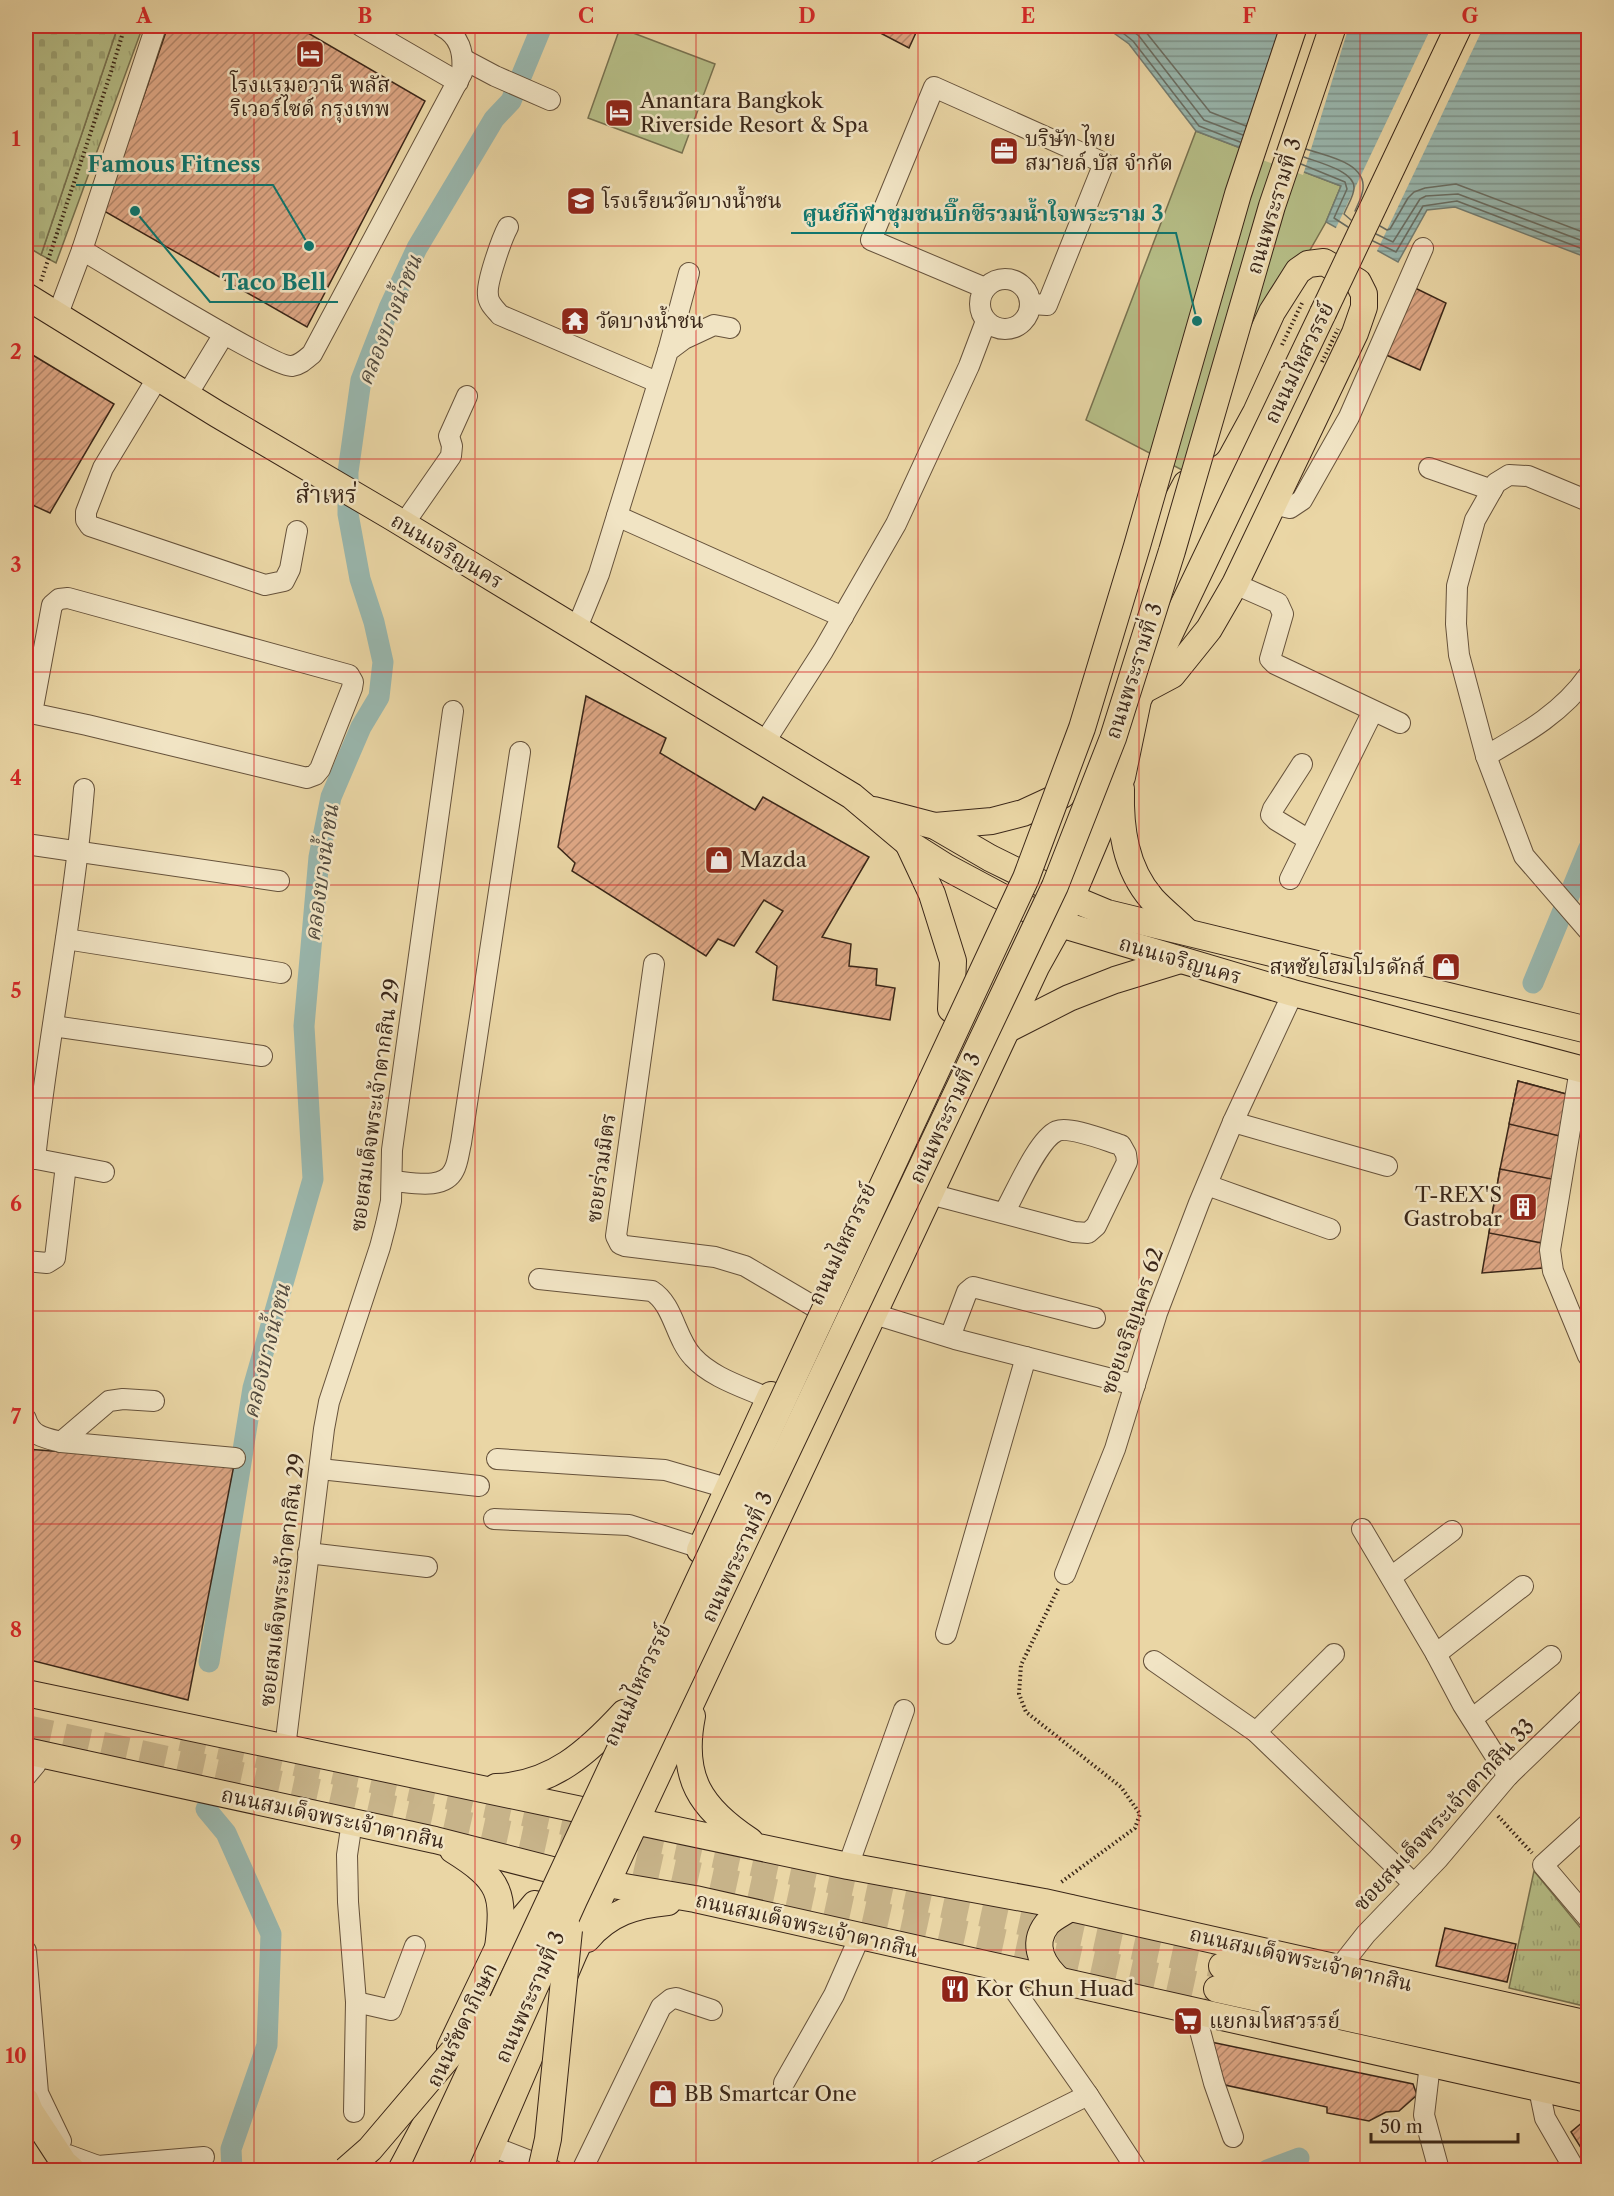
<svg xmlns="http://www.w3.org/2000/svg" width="1614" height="2196" font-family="'Libre Caslon Text','Noto Serif Thai',serif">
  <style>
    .grass { fill: url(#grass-tufts); stroke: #787250; stroke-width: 1.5 }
    .cemetery { fill: url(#cemetery-stones); stroke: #787250; stroke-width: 1.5 }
    .garden { fill: #b6be87; stroke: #787250; stroke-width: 1.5 }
    .water { fill: url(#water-rules); stroke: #737d72; stroke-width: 1.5 }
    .pier { fill: #ead6a5 }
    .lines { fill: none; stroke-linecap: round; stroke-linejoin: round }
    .shore { stroke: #6a6e63; stroke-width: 1.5 }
    .canal { stroke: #99b7ae; stroke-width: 21 }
    .building { fill: url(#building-hatch); stroke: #3a2618; stroke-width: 1.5 }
    .major-tunnel { stroke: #c7b389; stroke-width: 26; stroke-dasharray: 26 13; stroke-linecap: butt }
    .minor-casing { stroke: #66523b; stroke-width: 22 }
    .major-casing { stroke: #3a2618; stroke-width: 28 }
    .path { stroke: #3a2618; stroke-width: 4; stroke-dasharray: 1.5 3; stroke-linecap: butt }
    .minor { stroke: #f1e4c4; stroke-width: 20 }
    .major { stroke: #ead6a5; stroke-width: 26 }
    .major-bridge-casing { stroke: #3a2618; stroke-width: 28; stroke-linecap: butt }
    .path-bridge { stroke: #3a2618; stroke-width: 4; stroke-dasharray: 1.5 3; stroke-linecap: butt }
    .major-bridge { stroke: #ead6a5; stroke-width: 26 }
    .grid { fill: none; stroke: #d62828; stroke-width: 1.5; stroke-opacity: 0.55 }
    .labels { text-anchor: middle; stroke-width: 5; stroke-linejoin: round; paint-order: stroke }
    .poi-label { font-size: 21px; fill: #3a2618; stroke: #f1e4c4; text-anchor: start }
    .street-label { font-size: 21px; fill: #3a2618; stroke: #f1e4c4 }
    .water-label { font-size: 22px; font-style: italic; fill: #524a3e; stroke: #f1e4c4 }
    .quarter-label { font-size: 24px; fill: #3a2618; stroke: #f1e4c4 }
    .leader { fill: none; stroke: #0f766e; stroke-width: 2 }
    .callout-dot { fill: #0f766e; stroke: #f1e4c4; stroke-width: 2 }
    .callout-label { font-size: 22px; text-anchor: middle; font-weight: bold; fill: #0f766e; stroke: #f1e4c4; stroke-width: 5; stroke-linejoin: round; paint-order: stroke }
    .neatline { fill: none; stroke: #d62828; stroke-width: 2 }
    .grid-label { font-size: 20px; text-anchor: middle; font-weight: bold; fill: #d62828 }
  </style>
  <defs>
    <pattern id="grass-tufts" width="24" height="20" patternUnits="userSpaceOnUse" patternTransform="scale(1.5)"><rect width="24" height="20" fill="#b6be87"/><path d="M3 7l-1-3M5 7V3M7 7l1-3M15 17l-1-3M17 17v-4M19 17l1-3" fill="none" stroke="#9da374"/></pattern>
    <pattern id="cemetery-stones" width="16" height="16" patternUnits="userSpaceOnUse" patternTransform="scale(1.5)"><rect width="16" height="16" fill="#b6be87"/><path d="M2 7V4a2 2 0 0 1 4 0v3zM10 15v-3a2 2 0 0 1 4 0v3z" fill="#9da374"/></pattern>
    <pattern id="water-rules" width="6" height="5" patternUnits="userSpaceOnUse" patternTransform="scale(1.5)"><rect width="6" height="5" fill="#99b7ae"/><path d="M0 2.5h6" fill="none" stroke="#7e958d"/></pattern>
    <pattern id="building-hatch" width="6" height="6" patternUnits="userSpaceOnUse" patternTransform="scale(1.5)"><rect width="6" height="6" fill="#dda684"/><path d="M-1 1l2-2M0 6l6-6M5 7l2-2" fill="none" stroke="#b4876b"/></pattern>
  </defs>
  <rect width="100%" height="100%" fill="#ead6a5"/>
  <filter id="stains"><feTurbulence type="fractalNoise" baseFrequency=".00333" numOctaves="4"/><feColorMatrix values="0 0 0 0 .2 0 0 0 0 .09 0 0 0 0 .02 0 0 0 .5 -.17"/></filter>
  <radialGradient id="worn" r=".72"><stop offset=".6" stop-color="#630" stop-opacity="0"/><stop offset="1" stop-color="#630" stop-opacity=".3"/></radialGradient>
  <g class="grass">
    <path d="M118,26h25l-87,237 -15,-8z"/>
    <path d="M1534,1871l54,66v70l-79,-19z"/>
  </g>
  <path class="cemetery" d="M26,26h92l-77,229 -15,-9z"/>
  <g class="garden">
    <path d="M620,28l95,36 -33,89 -94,-35z"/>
    <path d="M1196,131l145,55 -15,36 -142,249 -98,-51z"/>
  </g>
  <path class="water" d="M1104,26h484v232l-133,-51 -28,3 -29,52 -72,-40 15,-36 -145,-55 -67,-87z"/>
  <g class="pier">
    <path d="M1282,26h67l-46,149 -62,-23z"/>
    <path d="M1432,26h52l-108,227 -41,-23z"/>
  </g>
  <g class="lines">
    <g class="shore">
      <path d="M1114,26l19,15 66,85 41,16"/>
      <path d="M1126,26l13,10 65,84 39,15"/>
      <path d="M1141,26l69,86 36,14"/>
      <path d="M1306,149c19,7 60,13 57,40 -1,8 -5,15 -8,22"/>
      <path d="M1304,157c13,5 51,14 50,31 0,8 -7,18 -10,26l7,6"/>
      <path d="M1301,164l44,18 2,7 -13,29 14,9"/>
      <path d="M1380,226l7,4 3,-1 18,-31 6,-6 11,-4 31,-4 132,50"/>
      <path d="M1376,234l17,8 27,-43 6,-3 32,-2 130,49"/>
      <path d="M1373,241l23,11 27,-46 34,-5 131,50"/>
    </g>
    <g class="canal">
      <path d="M1533,983l55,-133"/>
      <path d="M209,1662l44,-274 60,-209 -9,-153 15,-169 12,-60 30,-70 18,-30 4,-35 -9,-40 -14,-43 -12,-65v-42l13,-92 28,-72 28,-60 77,-129 17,-18 31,-75"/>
      <path d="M206,1809l20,24 45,101 -4,111 -36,104 1,21"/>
      <path d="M1267,2170l32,-12"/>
    </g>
  </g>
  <g class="building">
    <path d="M168,26h128l129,75 -118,226 -203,-116z"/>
    <path d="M867,26h52l-10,22z"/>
    <path d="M1411,286l35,17 -26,67 -36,-16z"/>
    <path d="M26,351l88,53 -64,109 -24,-11z"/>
    <path d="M586,696l80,42 -6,15 95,57 8,-13 106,60 -47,80 29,7 -2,22 28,3 -1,16 19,3 -5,32 -117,-20 4,-34 -21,-14 27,-41 -19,-11 -30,46 -16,-7 -12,17 -134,-85 3,-8 -17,-16z"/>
    <path d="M1518,1081l52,14 -27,173 -61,5 18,-104z"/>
    <path d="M1518,1081l52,14 -6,42 -55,-13z"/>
    <path d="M1500,1169l57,11 -10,64 -58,-11z"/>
    <path d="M26,1449l208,16 -46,235 -162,-41z"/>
    <path d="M1445,1928l71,16 -9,38 -71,-16z"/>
    <path d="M1211,2042l202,42 4,11 -18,16 -13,1 -17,9 -42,-8v-6l-102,-22z"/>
    <path d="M1584,2121l4,1v37l-17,-27z"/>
  </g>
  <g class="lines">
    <g class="major-tunnel">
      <path d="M26,1728l1191,261"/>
      <path d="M181,1738l1041,228"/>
    </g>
    <g class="minor-casing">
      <g id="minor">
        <path d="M361,26l97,56"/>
        <path d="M463,59l32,17 55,24"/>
        <path d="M508,227c-6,11 -22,56 -20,68 0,8 7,14 12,20l157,67"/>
        <path d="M82,250c28,16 192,118 210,116 8,-1 14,-7 20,-12l150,-281c2,-21 -2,-37 -21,-47"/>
        <circle cx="1005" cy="304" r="25"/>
        <path d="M985,288l-114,-48 63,-153 170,76 -57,142 -16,-1"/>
        <path d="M58,314l24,-64 74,-224"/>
        <path d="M668,351l21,-78"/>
        <path d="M158,377l-55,91 -17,44v8l4,6 175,59 19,-4 6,-12 7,-38"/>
        <path d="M187,395l37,-61"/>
        <path d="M1429,468l63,22"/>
        <path d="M1588,501l-60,-25 -19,-1 -13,8 -21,37 -18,66 -1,38 3,31 27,101 38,100 64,74"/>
        <path d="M1273,504l17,4 12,-8 47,-83 74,-169"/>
        <path d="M617,516l226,101"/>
        <path d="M403,525l48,-69 1,-10 -3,-10 18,-40"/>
        <path d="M1235,584l43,19 5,11 -13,45 5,5 125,59"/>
        <path d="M576,630l23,-56 69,-223 16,-12 30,-14 16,3"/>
        <path d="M26,712l61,13 220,53 8,-3 5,-6 32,-81 1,-6 -4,-7 -281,-77 -9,1 -7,6 -20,108"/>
        <path d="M764,743l59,-92 73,-127 73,-158 17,-45"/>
        <path d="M1486,756c38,-22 76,-43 102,-80"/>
        <path d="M1302,764l-29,45 -2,6 5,5 33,20"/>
        <path d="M26,844l253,37"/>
        <path d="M1290,879l83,-168"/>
        <path d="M66,939l215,34"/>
        <path d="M654,964l-38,272 4,8 5,2 90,11 30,9 68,40"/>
        <path d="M53,1026l209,30"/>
        <path d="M1580,1069l-30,181 3,21 35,85"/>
        <path d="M1233,1122l154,44"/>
        <path d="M26,1157l78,15"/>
        <path d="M35,1159c13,-124 39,-246 49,-370"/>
        <path d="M392,1181c18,1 52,10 62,-11 4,-7 5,-19 7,-27l59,-391"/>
        <path d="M1207,1185l123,44"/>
        <path d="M930,1194l144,38 14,1 8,-7 31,-64 -1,-8 -5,-9c-14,-4 -51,-19 -64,-14 -19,8 -42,63 -53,82"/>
        <path d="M26,1261l21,2 8,-5 11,-93"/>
        <path d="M539,1279l113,12c22,14 23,47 41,66 19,21 51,30 77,42"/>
        <path d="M874,1314l81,25 180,46"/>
        <path d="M950,1337l17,-45 6,-5 122,31"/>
        <path d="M26,1419c5,17 19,19 35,23l174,16"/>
        <path d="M61,1442l48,-41 14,-2 31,2"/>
        <path d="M497,1459l168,11 62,18"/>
        <path d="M320,1469l159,17"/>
        <path d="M494,1519l135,6 72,23"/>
        <path d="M1362,1529l74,125 27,51 45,71"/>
        <path d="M308,1553l119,14"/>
        <path d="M1065,1574l50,-125 42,-136 42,-110 34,-81 60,-129"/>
        <path d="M1391,1577l61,-46"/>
        <path d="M946,1634l80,-277"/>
        <path d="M1436,1654l87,-68"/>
        <path d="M1154,1661l102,71 158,152"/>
        <path d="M1473,1718l78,-62"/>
        <path d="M1256,1732l78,-78"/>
        <path d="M285,1748l39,-319 5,-27 51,-155 6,-23 5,-23 1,-51 61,-439"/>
        <path d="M26,1776l10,-12"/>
        <path d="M352,1822l-5,33 1,47 8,100 -2,110"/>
        <path d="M1588,1824l-45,41 45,53"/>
        <path d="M848,1866l56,-156"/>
        <path d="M26,1951l12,142 23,48"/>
        <path d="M1340,1967l26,-33 72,-75 70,-83 80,-77"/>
        <path d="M999,1968l89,127 49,75"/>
        <path d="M356,2002l35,8 24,-64"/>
        <path d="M1195,2012l19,71 19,54"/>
        <path d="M1430,2064l-6,51 15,55"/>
        <path d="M784,2083l50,-88 26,-59"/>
        <path d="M1539,2089l6,29 30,52"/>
        <path d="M491,2146l62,24"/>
        <path d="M68,2155l30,11 106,-9"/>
        <path d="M582,2170l79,-163 10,-8 5,-1 36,12"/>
        <path d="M938,2170l150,-75"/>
      </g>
    </g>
    <g class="major-casing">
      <g id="major">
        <path d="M26,296l191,118 175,103 460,279 56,47 38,24 58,31 56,26 233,69 295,78"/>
        <path d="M1142,691l30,-16 37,-46 26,-45 120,-251 9,-26v-13l-6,-12 -34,-20 -16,2 -10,7 -26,41 -40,88 -24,44"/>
        <path d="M1097,740c17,-57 29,-117 50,-173 11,-29 24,-56 39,-83"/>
        <path d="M1121,789c-1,39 4,79 31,110 10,11 23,21 34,32"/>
        <path d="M1061,795l33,-46 24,-27"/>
        <path d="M874,810l61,16 55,32 81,40 36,15 481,117"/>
        <path d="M935,826l57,-5 31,-8 39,-18"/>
        <path d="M908,843l24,51 21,67 -2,48"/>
        <path d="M1008,1029l61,-31 46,-18 65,-20"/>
        <path d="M700,1550l71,-155"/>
        <path d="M26,1693l822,173 196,36 544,122"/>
        <path d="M692,1716c-12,61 8,92 58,125"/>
        <path d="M26,1751l409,89 172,44 88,15 893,200"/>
        <path d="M496,1787c56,-2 92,-35 128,-74"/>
        <path d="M453,1850c48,30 52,43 45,98"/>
        <path d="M587,1939c22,-26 48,-34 81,-37"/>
        <path d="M1222,1966l366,82"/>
        <path d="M1061,1982c-17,-15 -31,-36 -14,-58 5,-6 16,-11 23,-16"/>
        <path d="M1217,1989l371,82"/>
        <path d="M450,2048l48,-100 37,-44"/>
        <path d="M26,2101l4,10 34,52 8,7"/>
        <path d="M401,2170l71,-133"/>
        <path d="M481,2170l93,-217 462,-986 24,-43 62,-147 16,-77 185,-387"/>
      </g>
    </g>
    <g class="path">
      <path d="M41,281l70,-209 14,-46"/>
      <path d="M1058,1589l-37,76 -2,29 7,18 95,75 19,27 -5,14 -75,55"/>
      <path d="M1498,1816l34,37"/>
    </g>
    <use href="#minor" class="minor"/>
    <use href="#major" class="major"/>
    <g class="major-bridge-casing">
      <g id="major-bridge">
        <path d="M1323,313l136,-287"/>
        <path d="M346,2170l24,-21 119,-140"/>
        <path d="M424,2170l602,-1292 56,-150 55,-182 101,-352 56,-168"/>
        <path d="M452,2170l122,-270 481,-1014 58,-148 59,-187 100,-345 61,-180"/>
        <path d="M541,2170l7,-31 21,-209"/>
      </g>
    </g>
    <g class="path-bridge">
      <path d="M1282,345l20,-42"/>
      <path d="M1322,362l16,-33"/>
    </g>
    <use href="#major-bridge" class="major-bridge"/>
  </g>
  <path class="grid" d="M254,26v2144M475,26v2144M696,26v2144M918,26v2144M1139,26v2144M1360,26v2144M26,246h1562M26,459h1562M26,672h1562M26,885h1562M26,1098h1562M26,1311h1562M26,1524h1562M26,1737h1562M26,1950h1562"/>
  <defs>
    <g id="hotel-square" transform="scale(1.5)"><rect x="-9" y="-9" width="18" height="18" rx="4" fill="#8f2418" stroke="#f1e4c4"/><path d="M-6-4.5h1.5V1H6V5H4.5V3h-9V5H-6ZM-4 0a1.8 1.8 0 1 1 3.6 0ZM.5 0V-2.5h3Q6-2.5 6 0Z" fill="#fff"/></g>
    <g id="office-square" transform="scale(1.5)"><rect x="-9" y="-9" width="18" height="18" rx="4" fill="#8f2418" stroke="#f1e4c4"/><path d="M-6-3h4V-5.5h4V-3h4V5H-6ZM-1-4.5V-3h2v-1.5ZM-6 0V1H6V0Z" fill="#fff"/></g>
    <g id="school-square" transform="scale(1.5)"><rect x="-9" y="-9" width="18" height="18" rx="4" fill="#8f2418" stroke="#f1e4c4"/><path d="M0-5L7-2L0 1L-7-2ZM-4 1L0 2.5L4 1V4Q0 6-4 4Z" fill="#fff"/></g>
    <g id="temple-square" transform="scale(1.5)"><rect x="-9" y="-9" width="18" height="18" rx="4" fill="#8f2418" stroke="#f1e4c4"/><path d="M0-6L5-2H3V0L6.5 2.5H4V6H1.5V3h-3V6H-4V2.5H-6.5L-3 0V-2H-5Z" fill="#fff"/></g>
    <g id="shop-square" transform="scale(1.5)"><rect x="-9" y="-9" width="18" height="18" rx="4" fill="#8f2418" stroke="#f1e4c4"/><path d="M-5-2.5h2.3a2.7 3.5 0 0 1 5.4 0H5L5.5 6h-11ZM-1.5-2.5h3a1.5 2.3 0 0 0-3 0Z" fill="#fff"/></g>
    <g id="building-square" transform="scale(1.5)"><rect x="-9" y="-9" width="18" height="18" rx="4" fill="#8f2418" stroke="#f1e4c4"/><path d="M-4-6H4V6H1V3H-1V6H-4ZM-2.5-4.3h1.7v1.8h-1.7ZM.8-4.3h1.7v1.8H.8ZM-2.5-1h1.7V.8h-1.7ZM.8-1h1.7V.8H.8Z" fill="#fff"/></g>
    <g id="restaurant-square" transform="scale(1.5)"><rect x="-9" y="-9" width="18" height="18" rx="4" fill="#8f2418" stroke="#f1e4c4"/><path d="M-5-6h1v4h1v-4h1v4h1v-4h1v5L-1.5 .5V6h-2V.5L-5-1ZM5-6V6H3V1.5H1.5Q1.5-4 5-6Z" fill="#fff"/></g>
    <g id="supermarket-square" transform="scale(1.5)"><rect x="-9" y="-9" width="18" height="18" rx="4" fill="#8f2418" stroke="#f1e4c4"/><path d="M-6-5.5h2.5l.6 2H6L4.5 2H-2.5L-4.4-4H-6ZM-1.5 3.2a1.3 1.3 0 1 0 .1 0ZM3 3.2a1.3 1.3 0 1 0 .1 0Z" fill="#fff"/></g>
  </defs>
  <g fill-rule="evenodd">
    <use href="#hotel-square" x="310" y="54"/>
    <use href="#hotel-square" x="619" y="113"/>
    <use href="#office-square" x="1004" y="151"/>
    <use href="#school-square" x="581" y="201"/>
    <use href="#temple-square" x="575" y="321"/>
    <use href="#shop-square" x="719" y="860"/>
    <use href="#shop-square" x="1446" y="967"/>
    <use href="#building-square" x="1523" y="1207"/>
    <use href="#restaurant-square" x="955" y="1989"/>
    <use href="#supermarket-square" x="1188" y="2021"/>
    <use href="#shop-square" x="663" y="2094"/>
  </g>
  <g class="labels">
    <g class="poi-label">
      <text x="310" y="92" text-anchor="middle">โรงแรมอวานี พลัส<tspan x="310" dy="24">ริเวอร์ไซด์ กรุงเทพ</tspan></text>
      <text x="640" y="108">Anantara Bangkok<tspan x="640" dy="24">Riverside Resort &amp; Spa</tspan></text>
      <text x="1025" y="146">บริษัท ไทย<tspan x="1025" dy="24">สมายล์ บัส จำกัด</tspan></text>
      <text x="602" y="208">โรงเรียนวัดบางน้ำชน</text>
      <text x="596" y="328">วัดบางน้ำชน</text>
      <text x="740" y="867">Mazda</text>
      <text x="1425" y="974" text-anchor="end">สหชัยโฮมโปรดักส์</text>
      <text x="1502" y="1202" text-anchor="end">T-REX'S<tspan x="1502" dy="24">Gastrobar</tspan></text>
      <text x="976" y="1996">Kor Chun Huad</text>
      <text x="1209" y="2028">แยกมโหสวรรย์</text>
      <text x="684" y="2101">BB Smartcar One</text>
    </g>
    <g class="street-label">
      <text transform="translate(1274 206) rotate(-73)" y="7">ถนนพระรามที่ 3</text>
      <text transform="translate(1299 363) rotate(-64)" y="7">ถนนมไหสวรรย์</text>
      <text transform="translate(447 551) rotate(31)" y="7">ถนนเจริญนคร</text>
      <text transform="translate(1134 671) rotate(-72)" y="7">ถนนพระรามที่ 3</text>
      <text transform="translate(1180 960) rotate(16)" y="7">ถนนเจริญนคร</text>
      <text transform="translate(375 1105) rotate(-82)" y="7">ซอยสมเด็จพระเจ้าตากสิน 29</text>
      <text transform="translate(945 1118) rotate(-65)" y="7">ถนนพระรามที่ 3</text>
      <text transform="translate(601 1168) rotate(-82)" y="7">ซอยร่วมมิตร</text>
      <text transform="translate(842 1244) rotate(-65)" y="7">ถนนมไหสวรรย์</text>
      <text transform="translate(1132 1321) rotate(-71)" y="7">ซอยเจริญนคร 62</text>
      <text transform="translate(737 1557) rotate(-65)" y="7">ถนนพระรามที่ 3</text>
      <text transform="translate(282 1580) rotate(-83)" y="7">ซอยสมเด็จพระเจ้าตากสิน 29</text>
      <text transform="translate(637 1685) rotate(-65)" y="7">ถนนมไหสวรรย์</text>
      <text transform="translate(1444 1815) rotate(-47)" y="7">ซอยสมเด็จพระเจ้าตากสิน 33</text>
      <text transform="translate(333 1818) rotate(12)" y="7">ถนนสมเด็จพระเจ้าตากสิน</text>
      <text transform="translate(807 1925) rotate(13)" y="7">ถนนสมเด็จพระเจ้าตากสิน</text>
      <text transform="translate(1301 1959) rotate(13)" y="7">ถนนสมเด็จพระเจ้าตากสิน</text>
      <text transform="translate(530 1997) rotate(-66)" y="7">ถนนพระรามที่ 3</text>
      <text transform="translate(462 2025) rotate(-64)" y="7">ถนนรัชดาภิเษก</text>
    </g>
    <g class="water-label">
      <text transform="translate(389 320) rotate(-68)" y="8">คลองบางน้ำชน</text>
      <text transform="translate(321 873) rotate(-82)" y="8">คลองบางน้ำชน</text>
      <text transform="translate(266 1351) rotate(-76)" y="8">คลองบางน้ำชน</text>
    </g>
    <g class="quarter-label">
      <text x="326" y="503">สำเหร่</text>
    </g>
  </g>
  <path class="leader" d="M309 246L273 185H76M1197 321L1176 233H791M135 211L210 302H338"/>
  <g class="callout-dot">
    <circle cx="309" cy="246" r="6"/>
    <circle cx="1197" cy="321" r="6"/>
    <circle cx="135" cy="211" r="6"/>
  </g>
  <g class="callout-label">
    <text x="174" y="172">Famous Fitness</text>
    <text x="983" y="221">ศูนย์กีฬาชุมชนบิ๊กซีรวมน้ำใจพระราม 3</text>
    <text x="274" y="290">Taco Bell</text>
  </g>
  <rect width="1614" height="2196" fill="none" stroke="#ead6a5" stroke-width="66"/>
  <path d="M1371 2133v9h147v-9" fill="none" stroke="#3a2618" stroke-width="3"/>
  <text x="1380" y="2133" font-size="18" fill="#3a2618" stroke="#f1e4c4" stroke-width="4.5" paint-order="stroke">50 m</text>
  <rect x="33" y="33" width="1548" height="2130" class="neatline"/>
  <g class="grid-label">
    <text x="144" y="23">A</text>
    <text x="365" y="23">B</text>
    <text x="586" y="23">C</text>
    <text x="807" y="23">D</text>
    <text x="1028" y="23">E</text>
    <text x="1249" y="23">F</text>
    <text x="1470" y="23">G</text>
    <text x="16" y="146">1</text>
    <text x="16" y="359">2</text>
    <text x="16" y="572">3</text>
    <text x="16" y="785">4</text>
    <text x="16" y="998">5</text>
    <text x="16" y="1211">6</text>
    <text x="16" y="1424">7</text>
    <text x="16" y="1637">8</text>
    <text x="16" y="1850">9</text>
    <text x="16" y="2063">10</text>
  </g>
  <rect width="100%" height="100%" filter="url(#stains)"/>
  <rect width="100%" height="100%" fill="url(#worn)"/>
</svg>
